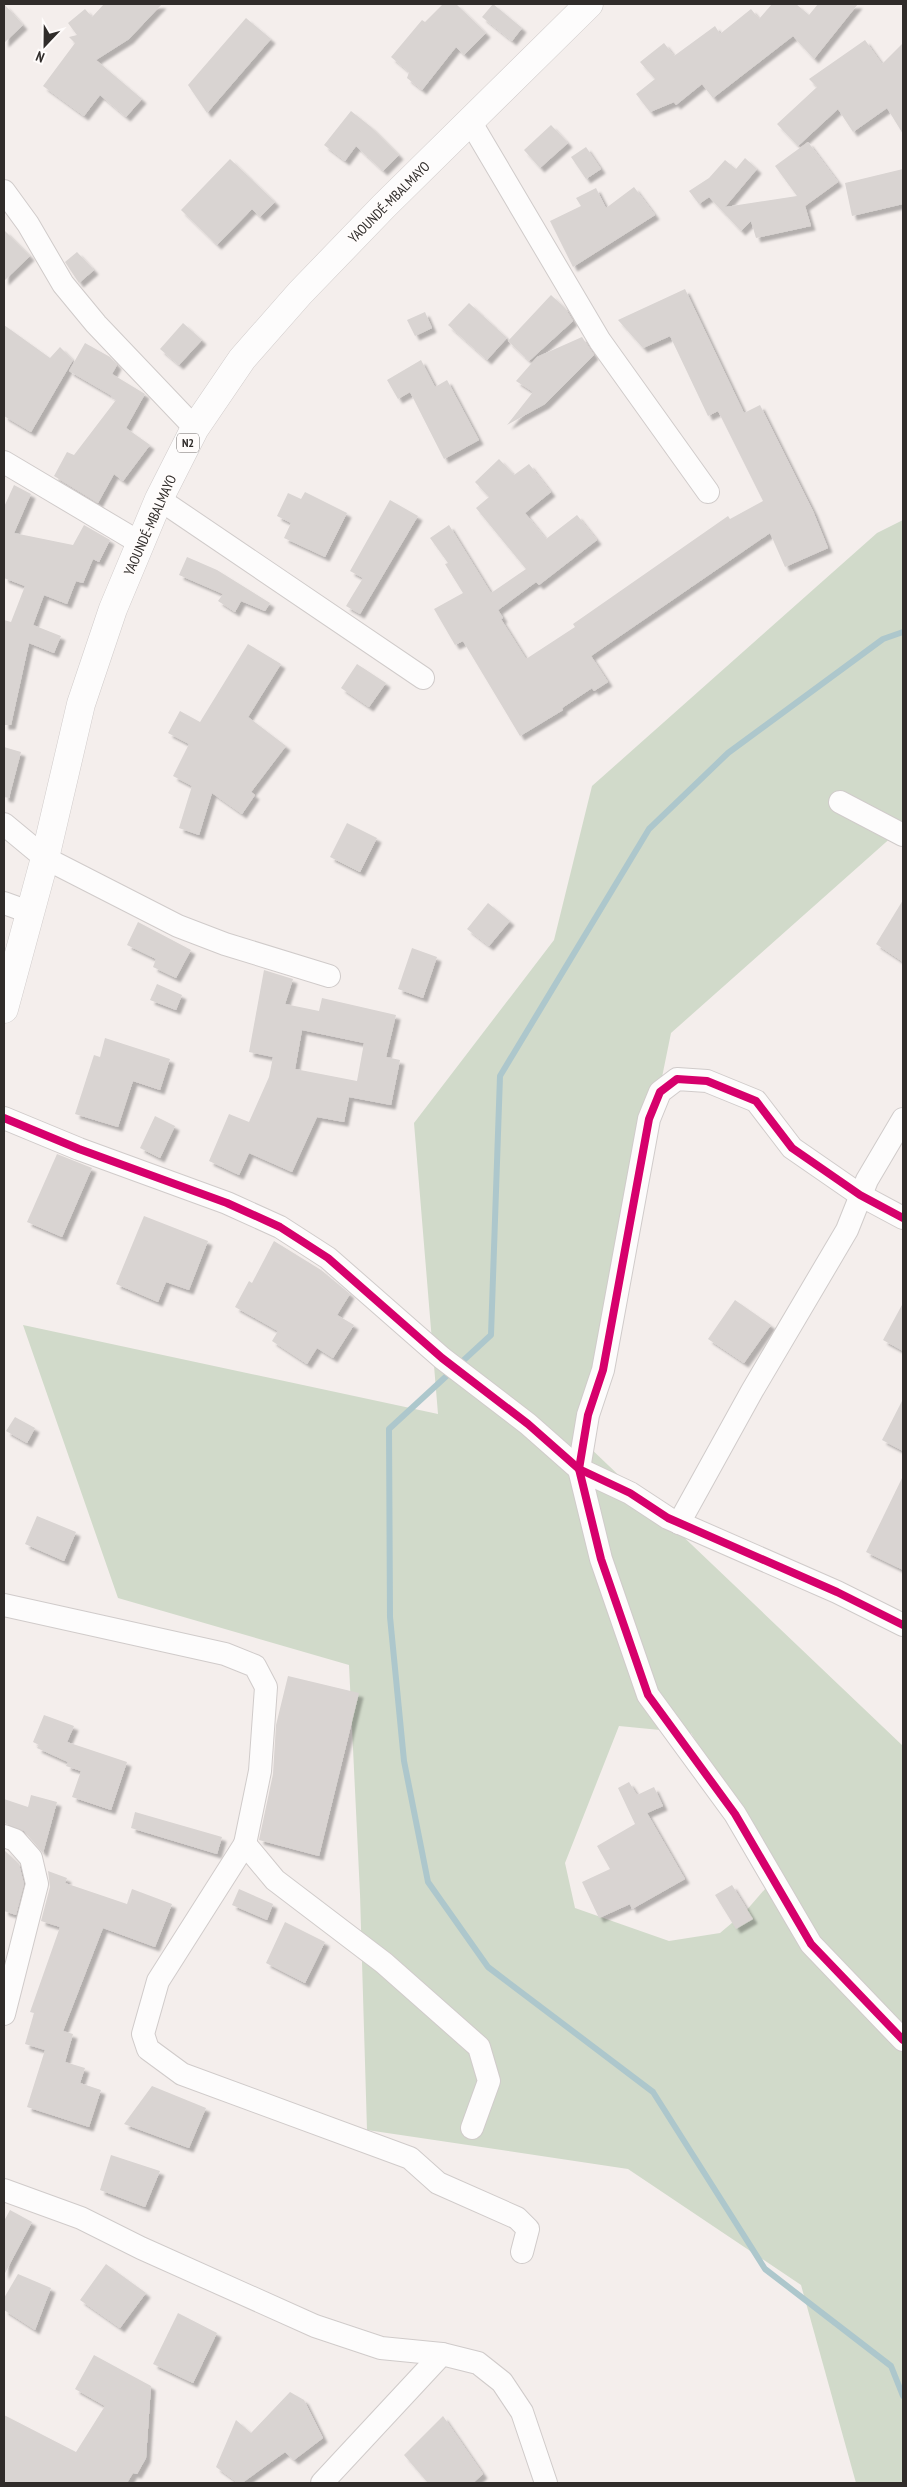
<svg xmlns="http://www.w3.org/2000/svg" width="907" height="2487" font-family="'PT Sans Narrow',sans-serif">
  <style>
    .green { fill: #d1daca; fill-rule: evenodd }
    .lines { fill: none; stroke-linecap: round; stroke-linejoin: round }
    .stream { stroke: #adc7cc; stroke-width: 6 }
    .building { fill: #d9d4d2; fill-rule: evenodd; filter: url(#shadow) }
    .minor-casing { stroke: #d0cbca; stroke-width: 24 }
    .trunk-casing { stroke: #d0cbca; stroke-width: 29 }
    .minor { stroke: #fdfcfc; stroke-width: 22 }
    .trunk { stroke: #fdfcfc; stroke-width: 28 }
    .cycleway-casing { stroke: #fffcfb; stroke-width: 11 }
    .cycleway { stroke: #d6006c; stroke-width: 8 }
    .labels { text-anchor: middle; stroke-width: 4; stroke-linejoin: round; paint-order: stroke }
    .shield { fill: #fffcfb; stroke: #6e6a69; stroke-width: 1 }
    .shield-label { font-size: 12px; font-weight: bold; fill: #302c2a }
    .street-label { font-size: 14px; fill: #302c2a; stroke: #fffcfb }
  </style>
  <defs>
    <filter id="shadow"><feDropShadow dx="4.5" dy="4.5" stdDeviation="1" flood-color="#0004"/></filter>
  </defs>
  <rect width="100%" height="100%" fill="#f4eeec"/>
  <path class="green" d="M903,520v307l-232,206 -84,412 316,301v737h-47l-55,-198 -173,-116 -261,-39 -7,-236 -11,-229 -231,-67 -95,-273 415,89 -24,-291 140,-183 38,-154 285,-253zM619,1726l72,7 87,141 -33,38 -25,21 -51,8 -94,-33 -10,-45z"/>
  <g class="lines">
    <path class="stream" d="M903,632l-20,7 -155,114 -79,76 -149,247 -9,259 -102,94 1,188 14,144 24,121 60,85 165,125 112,177 126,97 12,30"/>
  </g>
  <g class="building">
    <path d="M4,4l19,21 -19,18z"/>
    <path d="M104,4h58l-33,35 -33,21 46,39 -16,18 -26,-22 -16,21 -41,-30 32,-43 -6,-6 8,-2 -9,-12 17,-14 7,8z"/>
    <path d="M443,4h13l30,29 -22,22 -8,-8 -34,43 -15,-12 2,-6 -18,-15 31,-37 3,2z"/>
    <path d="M493,4l29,24 -10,13 -30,-24z"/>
    <path d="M772,4h24l13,11 9,-11h40l-44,55 -21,-23 -80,62 -11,-14 -26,21 -2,-3 -24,10 -14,-18 19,-15 -15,-17 24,-19 10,13 41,-30 5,8 31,-25 8,10z"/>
    <path d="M246,18l25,21 -64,74 -19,-28z"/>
    <path d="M865,40l17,24 21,-21v91l-16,-26 -34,24 -15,-23 -40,37 -21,-22 40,-37 -8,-8z"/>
    <path d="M351,111l20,16 28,28 -16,16 -27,-25 -11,15 -21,-16z"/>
    <path d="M551,125l17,18 -28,25 -16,-18z"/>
    <path d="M808,142l30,40 -33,24 6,20 -55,12 -5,-17 -10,10 -32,-34 -10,7 -10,-13 20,-13 16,-18 11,9 9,-11 12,11 -32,38 72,-11 -22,-30z"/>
    <path d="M586,147l15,22 -15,10 -15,-22z"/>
    <path d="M230,159l45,43 -15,15 -8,-8 -35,36 -36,-35z"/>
    <path d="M903,169v35l-51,12 -7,-33z"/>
    <path d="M634,187l21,28 -82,52 -23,-46 31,-15 -5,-8 20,-10 10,20z"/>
    <path d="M4,230l26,26 -26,25z"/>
    <path d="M77,252l17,18 -15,13 -14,-21z"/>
    <path d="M685,289l59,124 16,-8 53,106 15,37 -43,19 -15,-34 -179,123 17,26 -14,9 -2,-3 -30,20 1,2 -43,26 -57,-95 -8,4 -21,-36 29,-16 -18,-29 3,-1 -18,-25 19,-13 42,68 35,-24 -50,-61 13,-11 -14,-15 24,-23 15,16 15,-11 22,28 -26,21 21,26 31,-24 20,25 -58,45 -3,-3 -38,28 5,8 -2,1 25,40 49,-32 -2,-3 155,-108 2,3 33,-18 -45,-90 -10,5 -38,-80 -27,12 -25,-28z"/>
    <path d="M551,295l14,13 8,13 -44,40 -21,-20z"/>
    <path d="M469,303l38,35 -20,22 -39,-35z"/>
    <path d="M425,312l7,16 -17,8 -8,-16z"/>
    <path d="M183,323l19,17 -23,25 -19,-16z"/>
    <path d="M4,325l46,33 10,-11 13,13 -42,72 -27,-16z"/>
    <path d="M582,337l12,18 -49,49 -38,21 26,-33 -17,-11 21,-24z"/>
    <path d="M85,343l25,14 7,8 -5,9 33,20 -19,34 24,17 -27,36 -9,-7 -16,29 -44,-27 13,-24 7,3 42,-55 -5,-2 1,-2 -43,-25z"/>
    <path d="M421,360l14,27 12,-7 32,60 -35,19 -34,-67 -12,7 -11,-19z"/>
    <path d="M14,485l17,9 -17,39 59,12 11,-20 26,15 -11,22 -6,-3 -10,24 -7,-2 -9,23 -23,-9 -11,30 28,11 -7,17 -25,-10 -18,82h-7v-105l7,2 14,-36 -21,-8v-71z"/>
    <path d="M305,492l42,21 -22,44 -41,-19 7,-15 -14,-7 11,-23 13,6z"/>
    <path d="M390,500l28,16 -58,98 -14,-8 17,-28 -13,-7z"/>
    <path d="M187,557l30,13 53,33 -5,8 -24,-10 -6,11 -17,-11 5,-7 -44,-19z"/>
    <path d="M248,644l33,20 -33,53 38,29 -35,46 4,3 -13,19 -30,-21 -13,42 -20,-7 13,-42 -19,-10 16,-32 -21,-11 12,-22 20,11z"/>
    <path d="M357,664l29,19 -17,24 -28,-19z"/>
    <path d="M4,747l17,5 -12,46 -5,-1z"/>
    <path d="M347,823l30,15 -17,34 -30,-15z"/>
    <path d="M903,900v62l-27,-18z"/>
    <path d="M488,903l22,18 -21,25 -22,-17z"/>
    <path d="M138,922l53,28 -15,28 -23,-11 3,-8 -29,-14z"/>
    <path d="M412,948l25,9 -14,41 -25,-9z"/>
    <path d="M264,970l29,9 -8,25 34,7 3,-13 74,17 -10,42 14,3 -9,45 -42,-8 -5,25 -27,-5 -25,55 -43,-19 -10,22 -30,-14 20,-47 20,8 20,-45 4,-20 -24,-5zM302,1030l62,13 -7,38 -62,-12z"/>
    <path d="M157,984l25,11 -6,15 -26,-10z"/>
    <path d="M105,1038l65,21 -10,31 -27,-9 -15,46 -43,-13 19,-59 6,2z"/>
    <path d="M155,1116l20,10 -15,32 -20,-10z"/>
    <path d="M57,1154l35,14 -30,69 -35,-15z"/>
    <path d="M144,1216l64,25 -19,49 -23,-8 -8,20 -42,-18z"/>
    <path d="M274,1241l47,29 29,24 -13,21 17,10 -21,33 -16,-10 -10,16 -35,-23 6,-10 -43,-24 14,-26 3,2z"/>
    <path d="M735,1300l36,25 -27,38 -36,-24z"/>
    <path d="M903,1303v48l-20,-11z"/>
    <path d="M903,1399v52l-21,-11z"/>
    <path d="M15,1417l20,11 -8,15 -21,-12z"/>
    <path d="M903,1476v94l-37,-18z"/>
    <path d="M37,1516l39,16 -12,29 -39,-17z"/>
    <path d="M288,1676l71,17 -40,163 -60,-16 14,-66 3,-49z"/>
    <path d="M44,1715l30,11 -7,16 60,20 -16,48 -39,-13 9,-26 -15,-5 2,-4 -31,-14 2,-3 -6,-3z"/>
    <path d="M629,1782l8,13 17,-8 9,19 -16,7 38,66 -53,30 -2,-5 -31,14 -17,-36 28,-13 -13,-23 38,-22 -17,-36z"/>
    <path d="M31,1795l26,7 -14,51 -19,-22 -20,-8v-24l24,8z"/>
    <path d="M135,1812l87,25 -5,17 -86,-26z"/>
    <path d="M4,1850l15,14 5,20 -8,31 -12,-4z"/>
    <path d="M48,1871l19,7 -2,5 62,21 5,-15 40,15 -17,43 -52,-19 -40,103 10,3 -8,28 20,6 -5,15 21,7 -12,37 -62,-20 18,-57 -20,-6 9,-31 -4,-1 30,-85 -19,-6 9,-34z"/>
    <path d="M732,1885l21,34 -17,10 -21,-34z"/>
    <path d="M239,1889l34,15 -6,16 -35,-15z"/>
    <path d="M285,1922l40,20 -20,41 -39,-20z"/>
    <path d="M152,2086l54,22 -17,40 -65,-24z"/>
    <path d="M111,2155l49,16 -15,36 -45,-17z"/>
    <path d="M10,2210l22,12 -28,53v-54z"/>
    <path d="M106,2264l40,29 -26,35 -40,-28z"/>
    <path d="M18,2274l33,14 -16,42 -31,-20v-12z"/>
    <path d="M178,2313l39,20 -24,50 -40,-19z"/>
    <path d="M94,2355l57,31 -5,72 -9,16 -4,-1 -6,10h-123v-68l72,37 29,-46 -30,-17z"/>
    <path d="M290,2392l14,8 19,38 -29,22 -9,-8 -43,31h-4l-22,-16 20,-47 15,13z"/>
    <path d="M443,2416l40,58 -10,9h-45l-24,-28z"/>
  </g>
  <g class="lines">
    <g class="minor-casing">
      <g id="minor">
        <path d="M470,121l130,220 108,151"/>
        <path d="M4,191l24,33 35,60 33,40 99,104"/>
        <path d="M4,462l138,82"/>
        <path d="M159,499l264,179"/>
        <path d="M840,802l63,33"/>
        <path d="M4,824l41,34 133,68 47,18 104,32"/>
        <path d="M4,903l25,9"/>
        <path d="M4,1118l75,31 148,54 53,24 48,31 114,100 86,66 51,45 51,24 38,25 169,74 66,33"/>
        <path d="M903,1218l-43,-23 -68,-47 -36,-47 -49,-20 -30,-2 -17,13 -11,27 -46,251 -15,45 -9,54 22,90 47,136 87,119 76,130 92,96"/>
        <path d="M679,1523l73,-132 95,-161 20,-50 36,-61"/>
        <path d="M4,1605l221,49 30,12 11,21 -6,84 -15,73 30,36 109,83 95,84 10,34 -17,47"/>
        <path d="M4,1836l11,4 16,18 6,26 -33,130"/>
        <path d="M245,1844l-87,137 -15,53 5,15 34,25 228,84 28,25 79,35 11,11 -6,23"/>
        <path d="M4,2190l77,28 60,30 174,78 66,22 61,6 36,9 24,19 20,30 24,71"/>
        <path d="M322,2483l120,-129"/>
      </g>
    </g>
    <g class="trunk-casing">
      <path id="trunk" d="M4,1009l41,-151 36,-154 32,-95 46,-110 36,-71 47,-69 58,-66 84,-87 205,-202"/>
    </g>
    <use href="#minor" class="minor"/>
    <use href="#trunk" class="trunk"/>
    <g class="cycleway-casing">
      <g id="cycleway">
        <path d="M4,1118l75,31 148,54 53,24 48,31 114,100 86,66 51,45 51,24 38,25 169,74 66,33"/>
        <path d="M903,1218l-43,-23 -68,-47 -36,-47 -49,-20 -30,-2 -17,13 -11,27 -46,251 -15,45 -9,54 22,90 47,136 87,119 76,130 92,96"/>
      </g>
    </g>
    <use href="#cycleway" class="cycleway"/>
  </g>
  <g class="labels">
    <rect class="shield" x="177" y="433.5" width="22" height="19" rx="4"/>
    <g class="shield-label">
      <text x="188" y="447">N2</text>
    </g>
    <g class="street-label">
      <text transform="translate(389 202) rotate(-45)" y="5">YAOUNDÉ-MBALMAYO</text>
      <text transform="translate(150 525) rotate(-66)" y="5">YAOUNDÉ-MBALMAYO</text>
    </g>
  </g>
  <rect width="907" height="2487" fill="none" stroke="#302c2a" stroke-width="10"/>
  <g transform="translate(45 45) rotate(202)" stroke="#fffcfb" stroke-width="4" paint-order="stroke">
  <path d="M0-4L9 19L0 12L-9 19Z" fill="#302c2a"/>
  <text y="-8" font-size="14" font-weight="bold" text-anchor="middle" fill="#302c2a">N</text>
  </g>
</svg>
